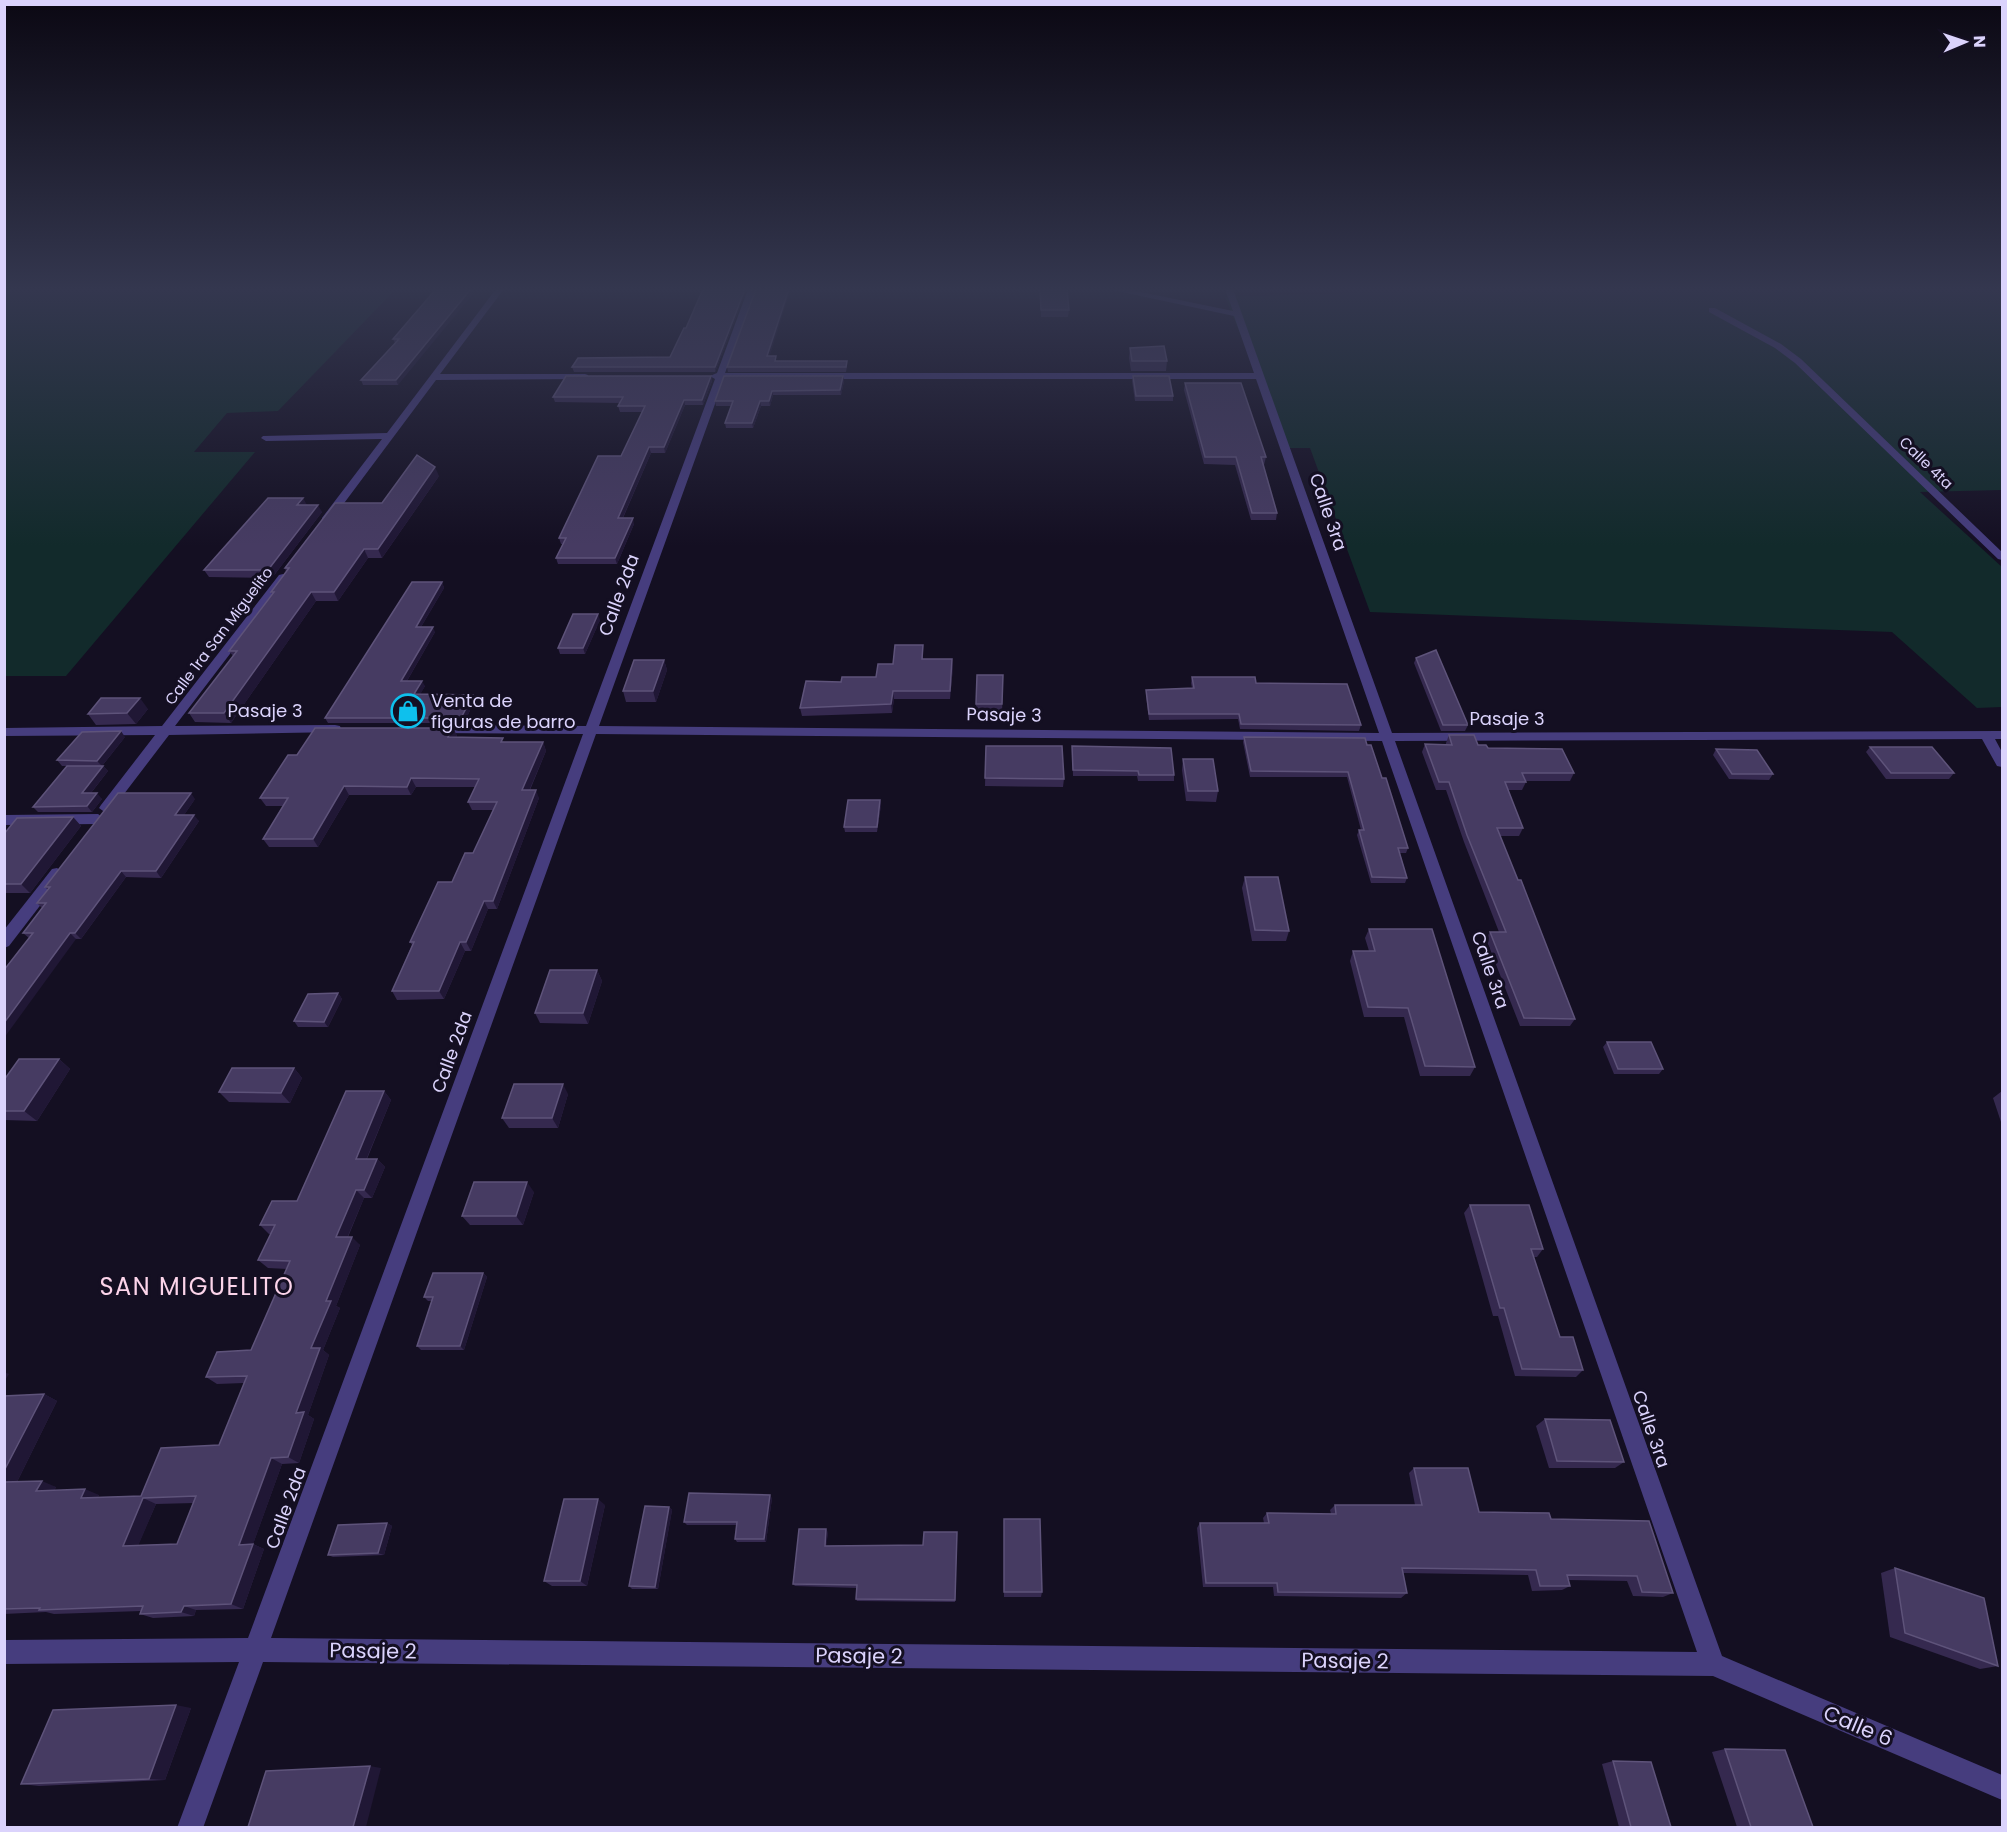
<svg xmlns="http://www.w3.org/2000/svg" width="2007" height="1832" font-family="Poppins,sans-serif">
  <style>
    .green { fill: #122a2b }
    .lines { fill: none; stroke-linecap: round; stroke-linejoin: round }
    .minor { fill: #463d7e; fill-rule: evenodd }
    .wall { fill: #35294f; fill-rule: evenodd }
    .shaded-wall { fill: #201735 }
    .building { fill: #463b62; stroke: #5e537a; stroke-width: 1.5; fill-rule: evenodd }
    .labels { text-anchor: middle; stroke-width: 6; stroke-linejoin: round; paint-order: stroke }
    .far-street-label { font-size: 15px; fill: #dbd3fc; stroke: #140f22 }
    .street-label { font-size: 18px; fill: #dbd3fc; stroke: #140f22 }
    .poi-label { font-size: 18px; fill: #dbd3fc; stroke: #140f22; text-anchor: start }
    .near-street-label { font-size: 21px; fill: #dbd3fc; stroke: #140f22 }
    .near-neighbourhood-label { font-size: 24px; letter-spacing: 1.5px; fill: #fcd4ea; stroke: #140f22 }
  </style>
  <rect width="100%" height="100%" fill="#140f22"/>
  <g class="green">
    <path d="M5,289h391l-118,122 -51,2 -33,39h61l-189,224h-61z"/>
    <path d="M1350,289h650l2,3v198l-82,2 82,75v140l-25,1 -85,-76 -522,-20 -60,-164h-22l-63,-151 128,-4z"/>
  </g>
  <g class="lines">
    <g class="minor">
      <path d="M496,289h8l-64,85h145l3,1v4l-152,1 -106,142h-8v-4l60,-79 -116,2 -5,-3 2,-2 124,-3z"/>
      <path d="M748,289h8l-31,84h529l-20,-57 -126,-27h18l107,22 -8,-22h8l159,444 610,-2v8h-7l7,13v15l-5,-1 -15,-27 -587,2 327,915 280,119v25l-289,-124 -1450,-14 -60,166h-26l62,-166 -235,2v-24l244,-2 335,-904 -149,-1 -6,-4 6,-4 152,1 129,-347 -5,-3 7,-3zM724,379h532l123,354 -780,-7zM596,734l786,7 315,911 -1426,-14z"/>
      <path d="M1709,308h6l66,36 20,15 201,193v8l-4,-1 -203,-196 -20,-15 -66,-36z"/>
      <path d="M283,574l6,3 -2,2 -112,147 160,-1 5,1 1,3 -1,3 -171,3 -58,76 -5,2 -7,-5 2,-3 54,-70 -151,1v-8l158,-2 117,-151z"/>
      <path d="M98,814l7,5 -7,5 -94,1v-10z"/>
      <path d="M57,868l7,5 -2,4 -53,69 -5,2v-18l48,-61z"/>
    </g>
  </g>
  <g class="wall">
    <path d="M436,289l-38,96h-35l-2,-5 34,-37 -2,-4z"/>
    <path d="M703,289h44l-32,83h-141l-2,-5 98,-10 16,-29z"/>
    <path d="M1040,289l29,21 -1,7h-27z"/>
    <path d="M1130,348l37,13 -1,10h-35l-2,-13z"/>
    <path d="M769,356l8,5h70v5l-1,6h-118l-1,-5z"/>
    <path d="M711,376l1,5 -9,24h-18l-20,48h-14l-28,65 11,6 -17,40h-59l-2,-6 7,-14h-2l-2,-6 62,-82 21,-44h-22l-2,-6 2,-3 -65,-1 -2,-5z"/>
    <path d="M843,376l1,5 -3,14h-68l-3,11h-9l-8,22h-27l-1,-5 6,-17h-15l-1,-5z"/>
    <path d="M1133,376l40,20v5h-38l-3,-20z"/>
    <path d="M1185,383l81,74 -2,8h-1l14,48 -1,7h-25l-16,-55 -31,-1 -20,-74z"/>
    <path d="M439,476l-57,82h-14l-30,43h-22l-85,122 -36,-1 -6,-9 44,-57 -4,-5 43,-57 -1,-2 15,-20 -1,-4 97,-65z"/>
    <path d="M303,498l3,7 16,7 -50,66 -63,-1 -5,-7z"/>
    <path d="M442,582l2,6 -23,39 14,5 -28,49 18,5 -5,8 55,6 -11,23h-136l-3,-5z"/>
    <path d="M600,620l-15,34h-25l-2,-6z"/>
    <path d="M923,645v14l30,8 -3,32h-56l-2,14 -90,3 -2,-8 76,-31 17,-13z"/>
    <path d="M1416,658l52,67 -3,6h-24l-27,-68z"/>
    <path d="M664,660l3,10 -11,32h-30l-3,-11z"/>
    <path d="M1003,675l-1,40h-26v-11z"/>
    <path d="M1192,677l64,6 105,42 -2,6 -119,-2 -2,-10 -89,1 -3,-25v-5l46,-2 -1,-5z"/>
    <path d="M148,709l-12,15 -40,1 -8,-11z"/>
    <path d="M453,728l4,8 -1,1 49,5h38l3,9 -16,39 9,8 -42,111h-9l-17,42h-6l-21,48 -47,1 -5,-9 20,-46 -2,-3 63,-89 20,-43h-21l-4,-8 7,-15h-59l-5,8h-62l-31,52h-49l-6,-8 20,-33h-17l-6,-8 37,-43z"/>
    <path d="M1449,735l39,13 86,25 -4,8h-45l1,1 -4,8h-14l15,38 -4,8h-19l75,183 -5,7h-50l-34,-87 4,-7h9l-35,-90 -18,-52h-10l-14,-38 3,-8 21,1v-2z"/>
    <path d="M125,737l-23,29h1l5,5 -17,22 11,6 -10,13h-54l-5,-5 45,-41h-16l-5,-6z"/>
    <path d="M1244,737l123,8 15,33 26,70 -2,5h-6l7,25 -2,5h-34l-14,-48 2,-5h2l-14,-53h-97l-7,-35z"/>
    <path d="M986,746l78,33 -1,8 -78,-1z"/>
    <path d="M1072,746l102,29v6h-36l-1,-5h-64z"/>
    <path d="M1870,747l84,26 -5,6h-63l-20,-27z"/>
    <path d="M1716,749l57,25 -4,6 -40,-1 -16,-24z"/>
    <path d="M1183,759l35,32 -2,11 -30,-1 -4,-31z"/>
    <path d="M195,799l-11,16 15,6 -38,57 -35,-1 -45,62 -52,-1 -6,-5 19,-25 -5,-5 11,-13 -3,-3z"/>
    <path d="M880,800l1,5 -4,27h-32l-1,-5z"/>
    <path d="M73,817l8,9 -51,67h-26v-59z"/>
    <path d="M1245,877l44,54 -3,10h-34l-10,-53z"/>
    <path d="M1369,929l106,138 -5,9h-50l-16,-59h-40l-14,-56 3,-10h16l-4,-13z"/>
    <path d="M597,970l5,11 -14,43 -48,-1 -5,-10z"/>
    <path d="M338,993l4,6 -14,28h-30l-4,-6z"/>
    <path d="M1607,1042l56,27 -4,5h-45l-11,-27z"/>
    <path d="M59,1059l11,10 -33,52 -33,-1v-40z"/>
    <path d="M294,1068l8,10 -12,25 -61,-1 -10,-10z"/>
    <path d="M384,1091l7,9 -24,59h10l8,8 -13,31h-8l-16,39 12,8 -24,61 4,2 -17,42 6,5 -21,60 6,4 -15,44 -17,1 -29,80 11,5 -21,60 -47,1 -2,6 -41,2 -13,-4 1,-3 -87,3 -8,-2 -42,2v-218l40,-2 13,7 -40,81 39,5 -2,4 45,4 -1,2 43,-1 78,-51 25,-62 -27,1 -11,-7 45,-27 36,-81 -19,-1 -10,-8 13,-26h-2l-9,-9 37,-24zM194,1503l-17,41 -39,1 18,-41z"/>
    <path d="M2002,1091v34l-9,-27z"/>
    <path d="M568,1094l-10,34h-49l-7,-10z"/>
    <path d="M534,1192l-11,33h-53l-8,-9z"/>
    <path d="M1470,1205l73,44 -6,8h-3l26,80 23,33 -7,7 -61,-1 -17,-60h-5l-29,-103z"/>
    <path d="M483,1273l4,4 -23,73h-43l-4,-4 15,-45h-4l-4,-4z"/>
    <path d="M1545,1419l79,43 -9,6h-66l-13,-42z"/>
    <path d="M1414,1468l65,44 72,7 122,74 -10,4 -30,-1 -6,-15 -59,-1 2,6 -8,4 -30,1 -4,-16 -125,-2 4,20 -6,5 -127,-2 -1,-9h-70l-6,-59 3,-5h64l-1,-5 4,-5 64,1 -1,-4 5,-5h80l-6,-32z"/>
    <path d="M772,1498l-6,44h-29l-2,-3 2,-14h-50l-3,-3z"/>
    <path d="M605,1505l-18,81h-35l-8,-5z"/>
    <path d="M669,1507l3,3 -14,79h-26l-3,-3z"/>
    <path d="M1004,1519l38,73 -1,5h-37z"/>
    <path d="M387,1523l5,3 -8,29 -51,2 -5,-2z"/>
    <path d="M828,1532l-2,14 97,-1 34,-10 -2,67 -98,-1 -1,-2 1,-11 -62,-2 -2,-2z"/>
    <path d="M1895,1568l103,98 -18,3 -90,-32 -9,-64z"/>
    <path d="M191,1708l-26,72 -126,6 -18,-2z"/>
    <path d="M1725,1749l88,78h-76l-25,-75z"/>
    <path d="M1613,1761l58,66h-52l-17,-63z"/>
  </g>
  <g class="shaded-wall">
    <path d="M471,289h6l-79,96 -2,-5z"/>
    <path d="M745,289h2l-32,83v-5z"/>
    <path d="M789,289h2l-23,72 -1,-5z"/>
    <path d="M711,376l1,5 -9,24 -1,-5z"/>
    <path d="M843,376l1,5 -3,14 -1,-5z"/>
    <path d="M772,391l1,4 -3,11 -1,-5z"/>
    <path d="M684,400l1,5 -20,48 -1,-6z"/>
    <path d="M760,401l1,5 -8,22 -1,-5z"/>
    <path d="M649,447l2,6 -31,71 -2,-6z"/>
    <path d="M435,467l4,9 -57,82 -4,-9z"/>
    <path d="M303,498l4,7h-10z"/>
    <path d="M318,505l4,7 -50,66 -4,-8z"/>
    <path d="M633,518l1,6 -17,40 -2,-6z"/>
    <path d="M364,549l4,9 -30,43 -4,-9z"/>
    <path d="M442,582l2,6 -26,44 -2,-5z"/>
    <path d="M311,592l5,9 -85,122 -7,-10z"/>
    <path d="M598,614l2,6 -15,34 -2,-6z"/>
    <path d="M433,627l2,5 -31,54 -3,-5z"/>
    <path d="M952,659l1,8 -3,32v-8z"/>
    <path d="M664,660l3,10 -11,32 -3,-11z"/>
    <path d="M422,681l3,5 -8,14 -3,-6z"/>
    <path d="M893,691l1,8 -2,14 -1,-9z"/>
    <path d="M473,695l2,5 -11,23 -3,-5z"/>
    <path d="M140,698l8,11 -12,15 -9,-11z"/>
    <path d="M453,728l4,8 -5,10 -4,-9z"/>
    <path d="M121,731l4,6 -23,29 -5,-5z"/>
    <path d="M543,742l3,9 -20,47 -4,-8z"/>
    <path d="M103,766l5,5 -22,28 -4,-6z"/>
    <path d="M411,778l5,9 -5,8 -4,-8z"/>
    <path d="M344,786l5,9 -31,52 -5,-8z"/>
    <path d="M536,790l3,8 -42,111 -4,-8z"/>
    <path d="M97,793l5,6 -10,13 -5,-6z"/>
    <path d="M191,793l4,6 -15,22 -5,-6z"/>
    <path d="M880,800l1,5 -4,27v-5z"/>
    <path d="M194,815l5,6 -38,57 -5,-7z"/>
    <path d="M73,817l8,9 -51,67 -9,-9z"/>
    <path d="M121,871l5,6 -45,62 -6,-6z"/>
    <path d="M484,901l4,8 -17,42 -5,-9z"/>
    <path d="M70,933l6,6 -72,99v-15z"/>
    <path d="M460,942l5,9 -21,48 -5,-8z"/>
    <path d="M597,970l5,11 -14,43 -5,-11z"/>
    <path d="M338,993l4,6 -14,28 -4,-5z"/>
    <path d="M59,1059l11,10 -33,52 -13,-10z"/>
    <path d="M294,1068l8,10 -12,25 -9,-10z"/>
    <path d="M563,1084l5,10 -10,34 -6,-10z"/>
    <path d="M384,1091l7,9 -28,67 -7,-8z"/>
    <path d="M377,1159l8,8 -13,31 -8,-8z"/>
    <path d="M527,1182l7,10 -11,33 -7,-9z"/>
    <path d="M356,1190l8,8 -20,47 -8,-8z"/>
    <path d="M352,1237l8,8 -24,61 4,2 -17,42 6,5 -21,60 6,4 -15,44 -11,-6 8,-44 15,-65 15,-47z"/>
    <path d="M483,1273l4,4 -23,73 -4,-4z"/>
    <path d="M4,1372l5,2 -5,8z"/>
    <path d="M44,1394l13,7 -43,87 -10,-3v-14z"/>
    <path d="M271,1458l11,6 -31,86 -12,-5z"/>
    <path d="M42,1481l14,6 -5,10 -15,-6z"/>
    <path d="M85,1489l14,6 -4,8 -14,-5z"/>
    <path d="M770,1495l2,3 -6,44 -2,-3z"/>
    <path d="M143,1498l13,6 -20,47 -13,-5z"/>
    <path d="M598,1499l7,6 -18,81 -7,-5z"/>
    <path d="M669,1507l3,3 -14,79 -3,-2z"/>
    <path d="M387,1523l5,3 -8,29 -6,-2z"/>
    <path d="M826,1529l2,3 -2,17 -1,-3z"/>
    <path d="M253,1544l11,5 -21,60 -12,-5z"/>
    <path d="M184,1606l12,4 -2,6 -13,-4z"/>
    <path d="M176,1705l15,3 -26,72 -16,-1z"/>
    <path d="M370,1766l11,2 -15,59h-13z"/>
  </g>
  <g class="building">
    <path d="M436,289h35l-75,91h-35l38,-41h-6z"/>
    <path d="M703,289h42l-30,78h-143l6,-9 92,-1 14,-29h2z"/>
    <path d="M756,289h33l-22,67h9l-1,5h72l-1,6h-119z"/>
    <path d="M1040,289h27l2,21h-28z"/>
    <path d="M1164,346l3,15h-35l-2,-13z"/>
    <path d="M566,376h145l-9,24h-18l-20,47h-15l-31,71h15l-18,40h-59l10,-20h-7l39,-82h23l24,-50h-27l5,-9h-70z"/>
    <path d="M724,376h119l-3,14 -68,1 -3,10h-9l-8,22h-27l8,-22h-18z"/>
    <path d="M1133,376h36l4,20h-37z"/>
    <path d="M1185,383h56l25,74h-5l16,56h-25l-16,-56h-31z"/>
    <path d="M417,455l18,12 -57,82h-14l-30,43h-23l-87,121h-35l48,-62h-8l45,-59h-3l18,-24h-4l50,-65h47z"/>
    <path d="M268,498h35l-6,7h21l-50,65h-64z"/>
    <path d="M412,582h30l-26,45h17l-32,54h21l-8,13 59,1 -12,23h-136z"/>
    <path d="M573,614h25l-15,34h-25z"/>
    <path d="M895,645h28l-1,14h30l-2,32h-57l-2,13 -91,4 6,-27 35,1 1,-5h34l2,-13h15z"/>
    <path d="M1436,650l32,75h-25l-27,-67z"/>
    <path d="M634,660h30l-11,31h-30z"/>
    <path d="M977,675h26l-1,29h-26z"/>
    <path d="M1192,677h63l1,6 91,1 14,41 -120,-1 -2,-10h-90l-3,-24 48,-2z"/>
    <path d="M101,698h39l-13,15 -39,1z"/>
    <path d="M315,728h138l-5,9 55,1 -2,4h42l-21,48h14l-43,111h-9l-18,41h-6l-21,49h-47l22,-49h-4l28,-60h14l13,-29h8l24,-51h-29l11,-23 -68,-1 -4,9 -63,-1 -31,53h-50l25,-41h-28l28,-43h9z"/>
    <path d="M121,731l-24,30 -40,-1 25,-28z"/>
    <path d="M1449,735h25l4,10h8l2,3 74,1 12,24h-52l4,9h-21l18,46h-26l21,52h3l54,139 -51,-1 -34,-86h16l-39,-97 -18,-53h-10l-14,-38 27,1z"/>
    <path d="M1244,737l121,1 2,7h4l11,33h4l22,70h-10l9,30 -35,-1 -13,-47h5l-16,-58 -97,-1z"/>
    <path d="M986,746h76l2,33 -79,-1z"/>
    <path d="M1072,746l99,2 3,27h-35l-1,-4 -65,-1z"/>
    <path d="M1870,747h62l22,26h-63z"/>
    <path d="M1716,749l41,1 16,24h-41z"/>
    <path d="M1183,759h30l5,32h-30z"/>
    <path d="M67,766h36l-21,27h15l-10,13 -54,1z"/>
    <path d="M118,793h73l-16,22h19l-38,56h-35l-46,62h-5l-66,90v-53l29,-37h-10l23,-30h-9l13,-16h-5z"/>
    <path d="M848,800h32l-3,27h-33z"/>
    <path d="M73,817l-52,67h-17v-50l13,-16z"/>
    <path d="M1245,877h33l11,54 -34,-1z"/>
    <path d="M1369,929h63l43,138 -50,-1 -17,-58 -40,-1 -15,-56h22z"/>
    <path d="M550,970h47l-14,43h-48z"/>
    <path d="M338,993l-14,29 -30,-1 14,-27z"/>
    <path d="M1607,1042h44l12,27h-45z"/>
    <path d="M19,1059h40l-35,52h-20v-31z"/>
    <path d="M232,1068h62l-13,25 -62,-1z"/>
    <path d="M514,1084h49l-11,34h-50z"/>
    <path d="M346,1091h38l-28,68h21l-13,31h-8l-20,47h16l-26,64h5l-20,47h9l-24,65 8,-1 -16,45 -17,1 -32,87 14,-1 -22,60 -47,2 -3,6 -41,2 3,-8 -104,4 1,-2 -36,1v-127l38,-1 -6,10 49,-2 -4,9 60,-2 20,-48 58,-3 28,-69 -41,1 11,-25 34,-2 39,-89 -32,-1 17,-35h-15l12,-24h25zM196,1496l-19,48 -54,2 20,-48z"/>
    <path d="M474,1182h53l-11,34h-54z"/>
    <path d="M1470,1205h59l14,44h-12l29,88h13l10,33 -61,-1 -18,-61h-4z"/>
    <path d="M433,1273h50l-23,73h-43l16,-49h-9z"/>
    <path d="M44,1394l-40,77v-75z"/>
    <path d="M1545,1419l65,1 14,42 -67,-1z"/>
    <path d="M1414,1468h54l11,44 70,1 2,6 98,2 24,72 -31,-1 -5,-16 -70,-1 3,11h-30l-4,-16 -134,-2 5,25 -129,-1 -1,-9h-71l-6,-60h69l-2,-10 69,1 -1,-9h87z"/>
    <path d="M689,1493l81,2 -6,44h-29l2,-17h-53z"/>
    <path d="M564,1499h34l-18,82h-36z"/>
    <path d="M645,1506l24,1 -14,80 -26,-1z"/>
    <path d="M1004,1519h36l2,73h-38z"/>
    <path d="M387,1523l-9,30 -50,2 10,-30z"/>
    <path d="M799,1529h27l-1,17 98,-1 1,-13h33l-2,68 -99,-1 1,-14 -64,-1z"/>
    <path d="M1895,1568l89,30 14,68 -93,-33z"/>
    <path d="M176,1705l-27,74 -128,5 32,-74z"/>
    <path d="M1725,1749l60,1 28,77h-62z"/>
    <path d="M1613,1761l38,1 20,65h-40z"/>
    <path d="M370,1766l-17,61h-105l18,-56z"/>
  </g>
  <linearGradient id="sky" x2="0" y2="1"><stop stop-color="#0b0813"/><stop offset="0.53" stop-color="#34374f"/><stop offset="1" stop-color="#34374f" stop-opacity="0"/></linearGradient>
  <rect width="2007" height="546" fill="url(#sky)"/>
  <defs>
    <g id="shop-ring" transform="scale(1.725)"><circle r="9.5" fill="#140f22" stroke="#0ec0ed" stroke-width="1.5"/><path d="M-5-2.5h2.3a2.7 3.5 0 0 1 5.4 0H5L5.5 6h-11ZM-1.5-2.5h3a1.5 2.3 0 0 0-3 0Z" fill="#0ec0ed"/></g>
  </defs>
  <g fill-rule="evenodd">
    <use href="#shop-ring" x="408" y="711"/>
  </g>
  <g class="labels">
    <g class="far-street-label">
      <text transform="translate(1926 463) rotate(44)" y="5">Calle 4ta</text>
      <text transform="translate(219 636) rotate(-53)" y="5">Calle 1ra San Miguelito</text>
    </g>
    <g class="street-label">
      <text transform="translate(1328 512) rotate(71)" y="6">Calle 3ra</text>
      <text transform="translate(619 595) rotate(-70)" y="6">Calle 2da</text>
      <text x="265" y="717">Pasaje 3</text>
      <text transform="translate(1004 715) rotate(1)" y="6">Pasaje 3</text>
      <text x="1507" y="725">Pasaje 3</text>
      <text transform="translate(1490 970) rotate(71)" y="6">Calle 3ra</text>
      <text transform="translate(452 1052) rotate(-70)" y="6">Calle 2da</text>
      <text transform="translate(1651 1429) rotate(71)" y="6">Calle 3ra</text>
      <text transform="translate(286 1508) rotate(-70)" y="6">Calle 2da</text>
    </g>
    <g class="poi-label">
      <text x="431" y="707">Venta de<tspan x="431" dy="21">figuras de barro</tspan></text>
    </g>
    <g class="near-street-label">
      <text transform="translate(373 1651) rotate(1)" y="7">Pasaje 2</text>
      <text transform="translate(859 1656) rotate(1)" y="7">Pasaje 2</text>
      <text transform="translate(1345 1661) rotate(1)" y="7">Pasaje 2</text>
      <text transform="translate(1858 1726) rotate(23)" y="7">Calle 6</text>
    </g>
    <g class="near-neighbourhood-label">
      <text x="197" y="1295">SAN MIGUELITO</text>
    </g>
  </g>
  <rect width="2007" height="1832" fill="none" stroke="#dbd3fc" stroke-width="12"/>
  <g transform="translate(1965 42) rotate(88)" stroke="#140f22" stroke-width="4.5" paint-order="stroke">
  <path d="M0-4.5L10 22L0 15L-10 22Z" fill="#dbd3fc"/>
  <text y="-9" font-size="16" font-weight="bold" text-anchor="middle" fill="#dbd3fc">N</text>
  </g>
</svg>
